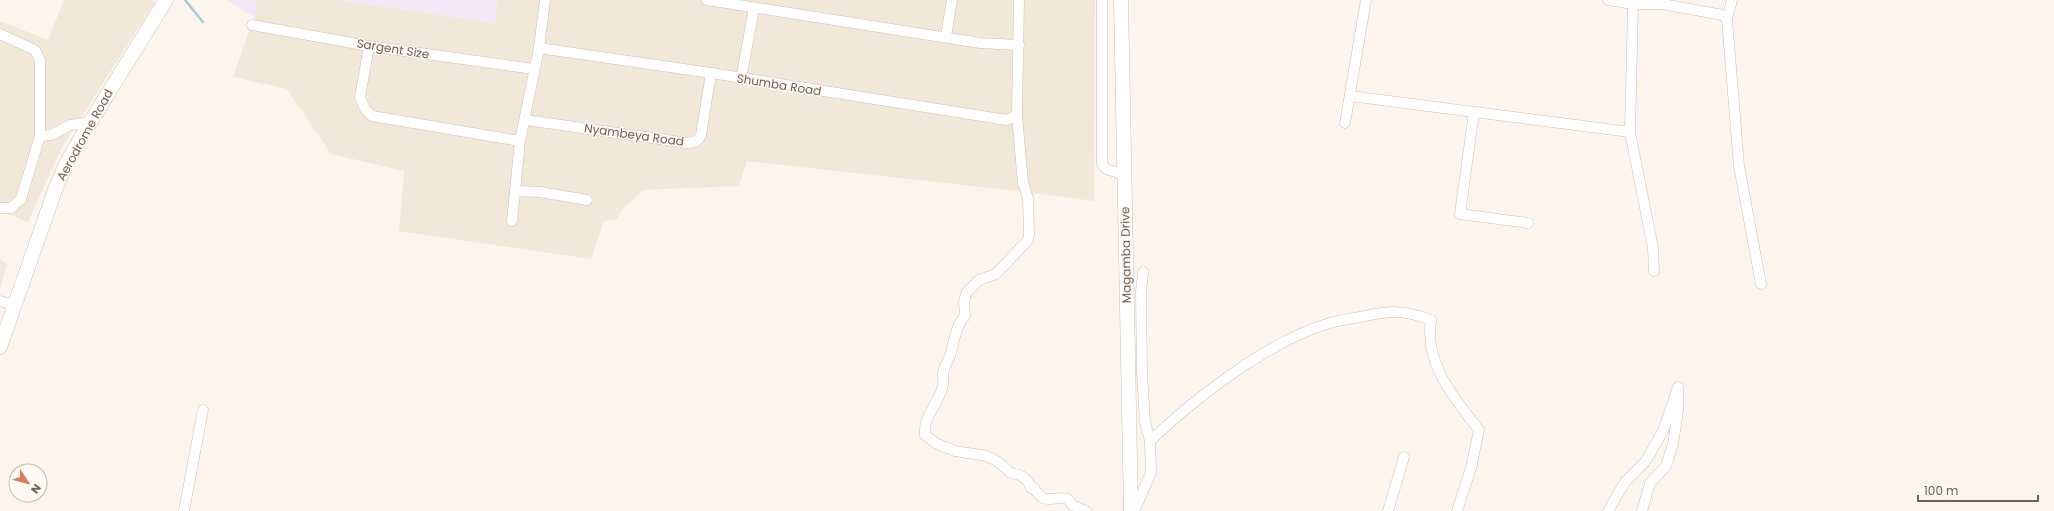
<svg xmlns="http://www.w3.org/2000/svg" width="2054" height="511" font-family="Poppins,sans-serif">
  <style>
    .residential { fill: #f2e8da }
    .education { fill: #f2e8f8 }
    .lines { fill: none; stroke-linecap: round; stroke-linejoin: round }
    .stream { stroke: #a8ccd4; stroke-width: 2.5 }
    .street-casing { stroke: #cdbeb2; stroke-width: 11 }
    .secondary-casing { stroke: #cfbfb0; stroke-width: 15 }
    .street { stroke: #fff; stroke-width: 10 }
    .secondary { stroke: #fff; stroke-width: 14 }
    .labels { text-anchor: middle; stroke-width: 3; stroke-linejoin: round; paint-order: stroke }
    .street-label { font-size: 12px; fill: #745e50; stroke: #fef9f2 }
  </style>
  <rect width="100%" height="100%" fill="#fbf5ec"/>
  <g class="residential">
    <path d="M64,0h88l3,2 -94,147 -33,73 -28,-11v-190l48,19z"/>
    <path d="M257,0h81l156,23 4,-23h597l-1,201 -67,-9 -280,-31 -8,25 -96,4 -22,21 -3,8 -14,2 -13,38 -192,-28 5,-60 -73,-17 -44,-65 -54,-12 21,-60z"/>
    <path d="M0,260l7,4 -7,25z"/>
  </g>
  <g class="education">
    <path d="M227,0h30l-3,17z"/>
    <path d="M338,0h160l-4,23z"/>
  </g>
  <g class="lines">
    <path class="stream" d="M185,0l18,22"/>
    <g class="street-casing">
      <g id="street">
        <path d="M707,0l273,43 39,2"/>
        <path d="M1019,0l-2,115 6,68 5,15 1,36 -1,6 -32,34 -17,6 -12,12 -3,9 1,15c-9,9 -11,25 -14,37 -2,7 -7,13 -8,20 0,6 1,11 -1,16 -5,17 -19,27 -17,46l12,9 18,7 32,5 10,5 14,12 9,2 8,6 3,7h3c11,19 17,7 34,11l4,6 14,6"/>
        <path d="M1102,0v164l4,5 19,6"/>
        <path d="M1608,0l25,4h29l61,11 4,4 12,147 22,118"/>
        <path d="M1727,19l5,-19"/>
        <path d="M252,25l117,21 165,23"/>
        <path d="M0,34l35,16 5,10v76l-19,63 -10,9h-11"/>
        <path d="M946,36l6,-36"/>
        <path d="M369,46l-9,51 5,12 7,7 148,25"/>
        <path d="M539,48l172,25 296,47 10,-5"/>
        <path d="M741,79l13,-71"/>
        <path d="M1350,96l280,36 3,-128"/>
        <path d="M1474,112l-14,102 68,9"/>
        <path d="M526,120l162,23 9,-2 4,-6 10,-62"/>
        <path d="M1345,123l21,-123"/>
        <path d="M1630,132l23,116 1,23"/>
        <path d="M40,136l11,-1 19,-10 20,-3"/>
        <path d="M515,191l25,1 47,8"/>
        <path d="M512,221l8,-80 19,-93 6,-48"/>
        <path d="M1143,272l-2,20 1,81 3,48 5,20"/>
        <path d="M0,301l14,4"/>
        <path d="M184,511l19,-101"/>
        <path d="M1134,511l17,-38 -1,-32c45,-43 120,-101 180,-118 10,-3 20,-4 30,-6 29,-6 43,-8 71,3 -7,43 23,78 48,110l-8,38 -14,43"/>
        <path d="M1388,511l16,-54"/>
        <path d="M1608,511l17,-29 20,-20 18,-31 15,-44v24l-5,33 -7,22 -16,17 -8,28"/>
      </g>
    </g>
    <g class="secondary-casing">
      <g id="secondary">
        <path d="M1121,0l10,511"/>
        <path d="M0,347l55,-157 11,-26 20,-35 80,-129"/>
      </g>
    </g>
    <use href="#street" class="street"/>
    <use href="#secondary" class="secondary"/>
  </g>
  <g class="labels">
    <g class="street-label">
      <text transform="translate(393 49) rotate(9)" y="4">Sargent Size</text>
      <text transform="translate(779 85) rotate(9)" y="4">Shumba Road</text>
      <text transform="translate(85 135) rotate(-61)" y="4">Aerodrome Road</text>
      <text transform="translate(634 135) rotate(8)" y="4">Nyambeya Road</text>
      <text transform="translate(1126 255) rotate(-91)" y="4">Magamba Drive</text>
    </g>
  </g>
  <g transform="translate(28 483) rotate(126)"><circle r="19" fill="#fef9f2" stroke="#c7bbb1"/>
  <path d="M0-3L7 15L0 10L-7 15Z" fill="#d87d5d"/>
  <text y="-6" font-size="11" font-weight="bold" text-anchor="middle" fill="#745e50">N</text>
  </g>
  <path d="M1918 495v6h120v-6" fill="none" stroke="#745e50" stroke-width="2"/>
  <text x="1924" y="495" font-size="12" fill="#745e50" stroke="#fef9f2" stroke-width="3" paint-order="stroke">100 m</text>
</svg>
